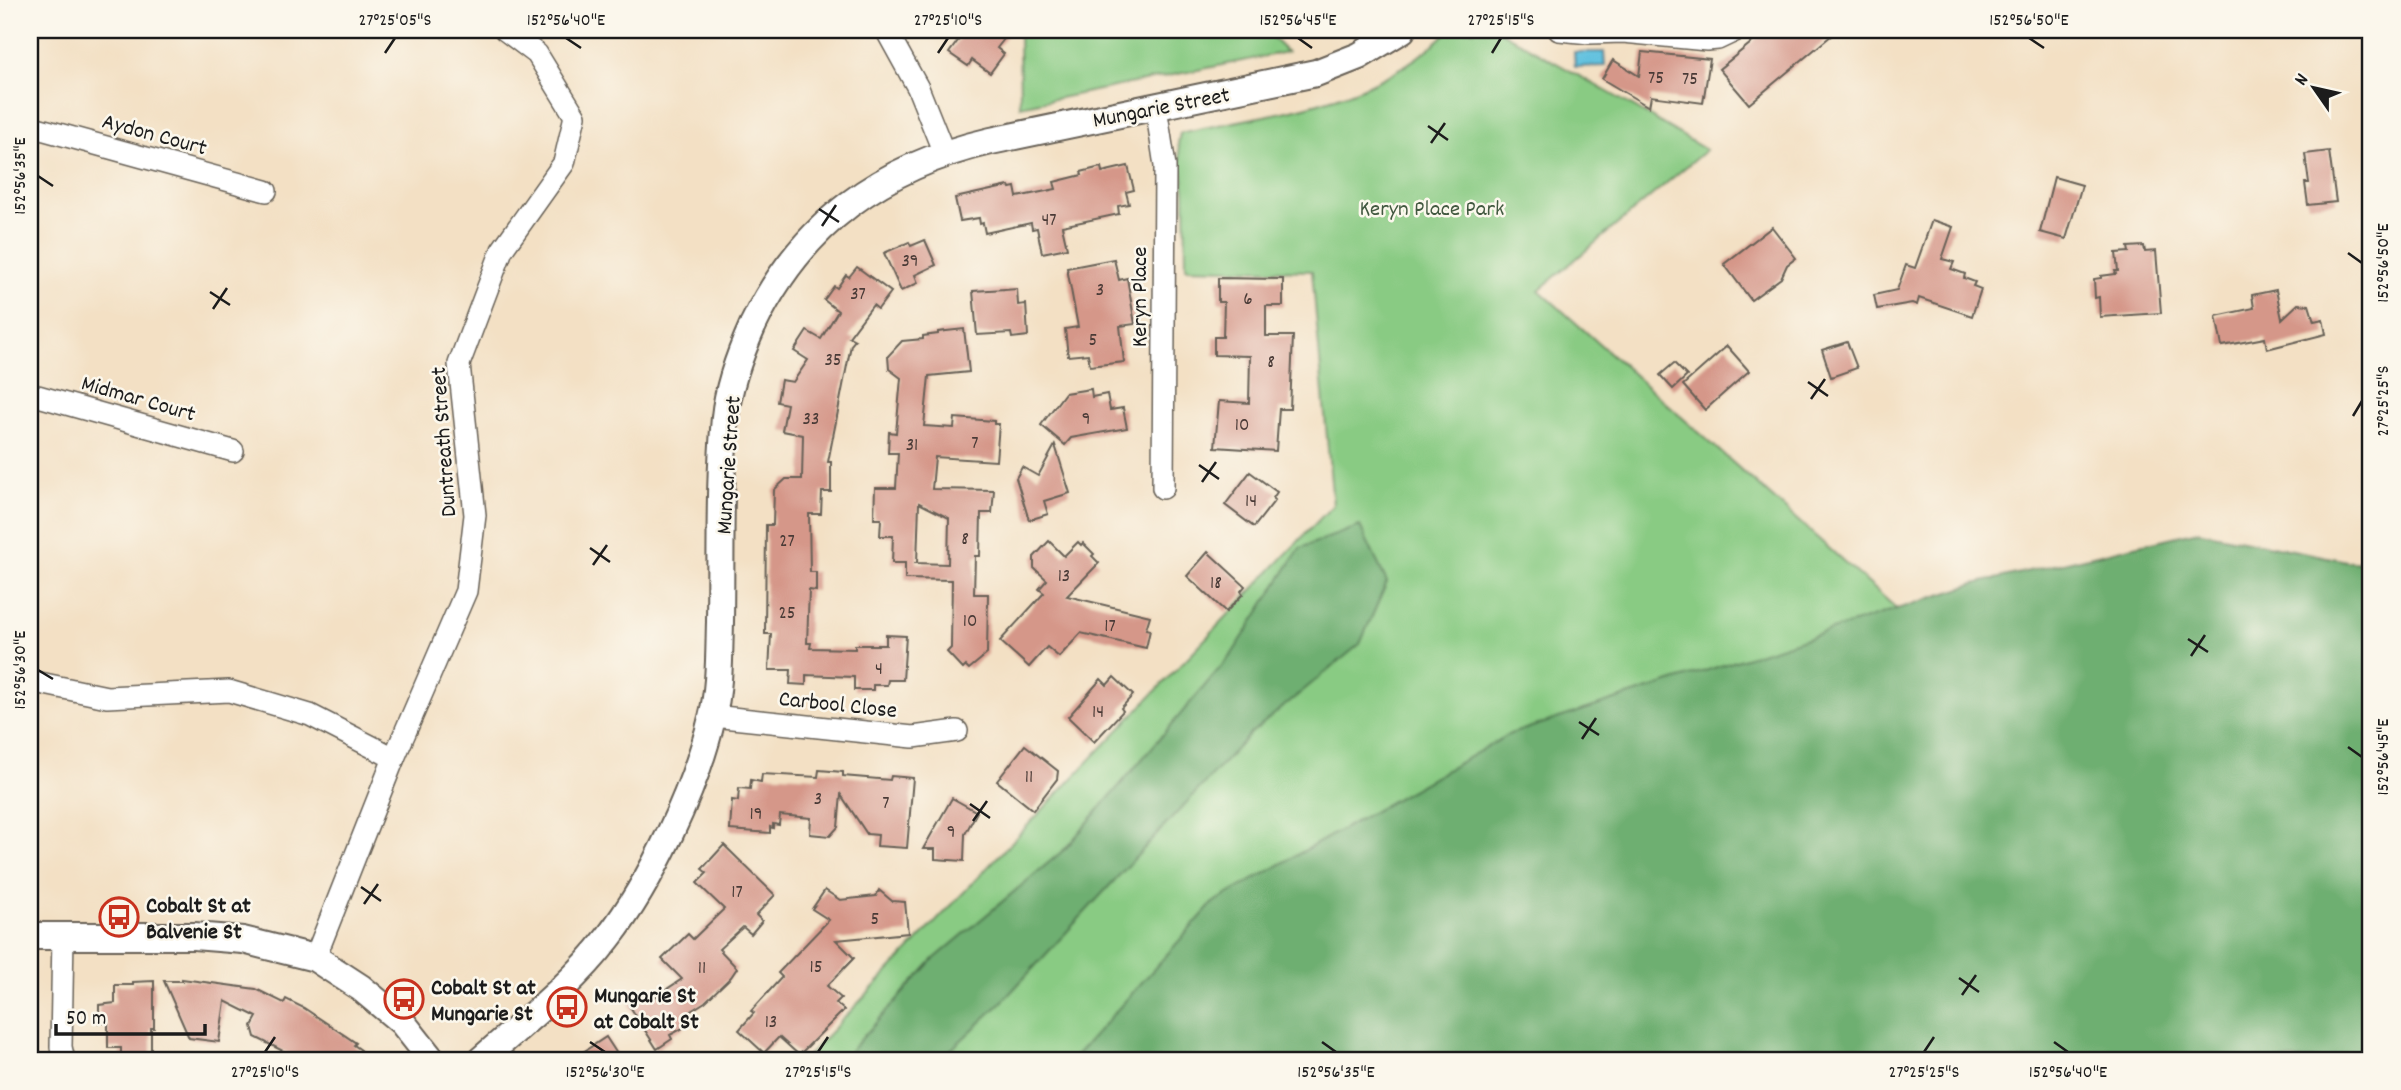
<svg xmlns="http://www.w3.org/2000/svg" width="2401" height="1090" font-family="Dekko,sans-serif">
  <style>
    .green { fill: #89cb83; stroke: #527450; stroke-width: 2 }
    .forest { fill: #6eaf71; stroke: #456646; stroke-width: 2 }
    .water { fill: #60c1df; stroke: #3e6e7e; stroke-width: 2 }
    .building { fill: #d59789; fill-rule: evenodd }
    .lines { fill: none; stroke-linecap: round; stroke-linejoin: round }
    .minor-casing { stroke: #676157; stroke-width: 24 }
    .tertiary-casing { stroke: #676157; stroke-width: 30 }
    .minor { stroke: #fff; stroke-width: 21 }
    .tertiary { stroke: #fff; stroke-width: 26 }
    .ticks { fill: none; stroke: #1c1c1c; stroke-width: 2.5 }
    .labels { text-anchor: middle; stroke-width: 5; stroke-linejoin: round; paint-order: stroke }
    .number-label { font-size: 19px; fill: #4a3b37 }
    .street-label { font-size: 23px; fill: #1c1c1c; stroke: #fbf7ec }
    .park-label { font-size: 23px; fill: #425940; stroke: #fbf7ec }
    .poi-label { font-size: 23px; font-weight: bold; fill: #1c1c1c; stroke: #fbf7ec; text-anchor: start }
    .neatline { fill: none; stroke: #1c1c1c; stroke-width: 2.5 }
    .ticks-label { font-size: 18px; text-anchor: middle; fill: #1c1c1c }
  </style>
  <rect width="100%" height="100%" fill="#fbf7ec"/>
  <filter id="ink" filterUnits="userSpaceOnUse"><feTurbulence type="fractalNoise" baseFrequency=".0143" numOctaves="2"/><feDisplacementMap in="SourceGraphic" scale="14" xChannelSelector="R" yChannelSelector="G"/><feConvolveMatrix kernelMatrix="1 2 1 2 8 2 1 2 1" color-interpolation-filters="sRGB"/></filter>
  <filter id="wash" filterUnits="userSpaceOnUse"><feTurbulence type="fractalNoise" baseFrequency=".00686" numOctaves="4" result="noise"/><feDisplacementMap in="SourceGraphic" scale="28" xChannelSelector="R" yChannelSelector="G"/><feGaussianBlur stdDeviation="1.57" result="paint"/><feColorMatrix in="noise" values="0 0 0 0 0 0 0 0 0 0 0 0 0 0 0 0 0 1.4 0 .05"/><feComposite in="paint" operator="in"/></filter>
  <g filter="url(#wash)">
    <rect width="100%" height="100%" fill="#f3e0c4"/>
    <g class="green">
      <path d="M1019,30h245l23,22 -267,54z"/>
      <path d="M1449,30h49l131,74 77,46 -167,140 421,375 411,388v7h-1567l529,-555 -21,-234 -126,-3 -1,-77 -7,-48 2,-10c96,-21 198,-29 269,-103z"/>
    </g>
    <g class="forest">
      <path d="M1360,526l27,56 -27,62 -110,90 -250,270 -60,56h-98l92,-101 132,-111 166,-194 68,-106z"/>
      <path d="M2198,531l154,31 19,1v497h-1299l142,-158 296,-168 464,-150z"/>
    </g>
    <path class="water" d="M1574,52h30l1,14 -30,1z"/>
    <g id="blocks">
      <g class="building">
        <path d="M966,30h45l-14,18 7,6 -14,19 -18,-13 -4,6 -19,-13z"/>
        <path d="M1774,30h64l-89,74 -30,-35 42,-34 3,-1 2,2z"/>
        <path d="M1642,52l68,7 -7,44 -52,-7 -2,11 -47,-28 11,-19 26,16z"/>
        <path d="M2329,151l7,51 -28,3 -3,-22h4l-4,-29z"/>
        <path d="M1128,166l6,24 -8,2 3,12 -11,2 1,8 -57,12 5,22 -25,5 -5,-25 -5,1 -1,-6 -46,10 -2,-10 -3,1 -1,-6 -19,3 -5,-23 54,-12 1,2 5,-1 2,10 39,-8 -2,-7 28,-7 -1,-3 20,-5 1,5z"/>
        <path d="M2054,177l28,8 -16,54 -26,-7z"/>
        <path d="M1932,220l21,7 -11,32 12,3 -3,7 14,5 -1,4 11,4 -2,4 8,3 -9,27 -53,-18 -2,7 -5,-2 -35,6 -3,-14 23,-5 9,-25 9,3z"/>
        <path d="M1772,227l24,31 -9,7 -6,13 -30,22 -27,-36z"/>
        <path d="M925,240l11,25 -21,10 3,8 -17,8 -17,-38 25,-11 2,4z"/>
        <path d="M2144,246l1,6 11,-1 5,62 -61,4 -1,-20 -4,1 -1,-19 7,-1v-2l15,-2 -1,-3h3l-2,-18 13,-1 -1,-5z"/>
        <path d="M1114,259l5,21 8,-2 8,46 -15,2 4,36 -34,4 -2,-12 -20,2 -3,-27 13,-2 -11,-59z"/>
        <path d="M857,267l34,25 -13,17 -5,-4 -24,32 6,3 -4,5 -23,117h3v30h-9l-1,22h-12l1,58h6v19l-7,-1 -2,53h4l-1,5 45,1v-4h31v-10l20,1 -3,44h-15l-1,5h-14v5h-19v-13l-48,-2v10l-16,-1 1,-14h-22l2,-36h-6l1,-109h7l1,-35 12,-11h16l1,-44 -21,-4 5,-27 -10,-2 4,-22 12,2 15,-22 -14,-9 13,-20 14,8 17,-28 -14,-11 10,-14 3,2 9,-13 3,2z"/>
        <path d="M1218,278l65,1v27h-17v30h27l-3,73h-11l-3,42 -61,-4 4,-46 30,2 1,-47 -36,-1v-18h9l1,-35h-6z"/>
        <path d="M1005,289v1l12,-1 1,16 8,-1 2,32 -16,2 -1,-5 -34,2 -4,-44z"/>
        <path d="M2276,290l6,29 16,-15 11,1 5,16 9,-2 3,15 -59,15 -2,-11 -43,8 -6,-30 38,-8 -2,-13z"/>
        <path d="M964,329l5,43 -40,4 -5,50 30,2 1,-10 39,3v3h5l-3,37 -61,-4 -3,32 62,1 -2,23h-11l-1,43h-5l-1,38h14l-1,60 -18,15 -3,-3 -3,3 -16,-17 4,-4 1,-68 -47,-1v-16h-13l1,-27h-13l1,-17h-7l1,-31h21l2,-35h-10l1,-21 7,1 5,-55 -12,-9 -1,-13 14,-15 21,-2v-3l15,-2v-2zM919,503l30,15 -1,46 -34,-1h3z"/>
        <path d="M1847,342l10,26 -26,9 -9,-27z"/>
        <path d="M1727,346l22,25 -44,39 -22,-25z"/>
        <path d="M1674,363l13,13 -14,13 -13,-14z"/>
        <path d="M1091,389l1,8 15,-3 3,16 13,-2 4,20 -56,10 -6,7 -24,-20 24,-32z"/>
        <path d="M1055,445l15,48 -26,8 4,13 -19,6 -13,-42 6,-11 16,9z"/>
        <path d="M1250,472l27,20 -4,6 2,2 -21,27 -29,-22z"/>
        <path d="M1049,541l15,15 14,-14 3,3 2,-2 11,11 -2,2 7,7 -32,33 83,20 -4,13 4,1 -4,18 -65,-15 -22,24 -12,-10 -18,20 -29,-26 44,-48 -5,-4 8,-9 -13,-12v-11z"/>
        <path d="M1208,552l37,34 -4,5 2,3 -17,18 -39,-36z"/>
        <path d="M1114,677l19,18 -12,13 2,3 -29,31 -26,-25 33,-38 6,6z"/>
        <path d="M1025,745l33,26 -1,8 -24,31 -36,-29z"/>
        <path d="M819,770l24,2v4l47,4 1,-4 22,2 -6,70 -30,-2 1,-11 -11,-1 -26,-39 -3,32 -8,9 -20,-2 1,-16 -31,-3 -1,10 -6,-1v4l-3,-1v6l-40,-3 2,-30 6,1 1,-13 11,1 1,-9 10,2 1,-8 56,3z"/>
        <path d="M952,798l25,14 -12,22 -1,27 -29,-2v-10h-12z"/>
        <path d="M724,845l51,50 -19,20 6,6 -11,13 -8,-7 -24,22 18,19 -6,9 -26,25 -19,12 -3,14 -13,7 2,4 -15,10 -28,-44 17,-11 4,6 32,-21 -20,-20 26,-25 5,5 31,-30 -27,-26 10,-10 -5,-4z"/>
        <path d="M825,890l15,10 36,-4 3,-6 13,11 13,1 3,31 -72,7 18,18 -27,28 14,12 -5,5 8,7 -45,45 -20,-18 -15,16 -25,-23 15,-17 -3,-2 31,-34 -4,-4 51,-53 -17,-11z"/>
        <path d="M182,979l74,10 28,14 2,-4 18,9 52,35 -2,2 7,5 -7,10h-69l4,-6 -34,-17 -3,-11 5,-9 -32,-16 -6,41 -30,-4 -25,-57h18z"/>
        <path d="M154,981v47h-3v32h-30v-12h-13v-25h-9v-18l16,-2v-18h18v-3z"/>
        <path d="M606,1037l15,23h-50z"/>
      </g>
    </g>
  </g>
  <g filter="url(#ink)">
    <use href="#blocks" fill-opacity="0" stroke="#676157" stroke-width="2"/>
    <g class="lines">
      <g class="minor-casing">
        <g id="minor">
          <path d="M886,30l32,58 26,65"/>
          <path d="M1559,30l31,3 33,-1 84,8 11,-1 19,-9"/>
          <path d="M1156,107l9,59 -2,322"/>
          <path d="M30,126l236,65"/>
          <path d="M30,396h8l195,55"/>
          <path d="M30,681l77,16 122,-6 81,24 84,43"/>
          <path d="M713,716l200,21 44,-6"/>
          <path d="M63,935l-2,112 3,13"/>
          <path d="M315,958l79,-200 72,-167 9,-76 -16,-151 43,-114 62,-87 11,-47 -38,-62 -32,-24"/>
        </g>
      </g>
      <g class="tertiary-casing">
        <g id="tertiary">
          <path d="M30,936h164l49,4 72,18 46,30 41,34 30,38"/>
          <path d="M481,1060c43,-38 92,-76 127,-122 43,-55 88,-151 104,-220 8,-30 7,-65 8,-96 1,-67 -1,-138 5,-205 3,-31 15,-63 28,-92 49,-102 129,-159 238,-184l325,-68 43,-17 43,-26"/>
        </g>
      </g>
      <use href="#minor" class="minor"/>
      <use href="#tertiary" class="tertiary"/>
    </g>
  </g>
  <path class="ticks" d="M566,38l15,10M1298,38l14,10M2029,38l15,10M385,53l10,-15M938,53l10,-15M1492,53l9,-15M1428,126l20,14M1431,143l14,-20M38,176l15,10M819,209l20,13M822,226l14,-21M2348,253l14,10M210,292l20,13M213,309l14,-21M1808,382l20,14M1811,399l14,-20M2353,416l9,-15M1199,465l20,14M1202,482l14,-20M590,548l20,14M593,565l14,-20M2188,639l20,13M2191,656l14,-21M38,670l15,9M1579,722l20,13M1582,739l14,-21M2348,747l14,10M970,804l20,14M973,821l14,-20M361,887l20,14M364,904l14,-20M1959,978l20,14M1962,995l14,-20M590,1042l15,10M1322,1042l14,10M2054,1042l14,10M265,1052l10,-15M818,1052l10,-15M1924,1052l10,-15"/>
  <defs>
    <g id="bus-ring" transform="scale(2.0125)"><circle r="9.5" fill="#fbf7ec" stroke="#c8321e" stroke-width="1.5"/><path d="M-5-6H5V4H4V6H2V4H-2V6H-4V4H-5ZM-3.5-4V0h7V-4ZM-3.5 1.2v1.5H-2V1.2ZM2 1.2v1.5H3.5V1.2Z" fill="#c8321e"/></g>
  </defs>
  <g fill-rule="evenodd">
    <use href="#bus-ring" x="119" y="917"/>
    <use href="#bus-ring" x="404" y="999"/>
    <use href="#bus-ring" x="567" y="1007"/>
  </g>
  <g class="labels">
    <g class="number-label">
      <text x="1656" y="83">75</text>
      <text x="1690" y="84">75</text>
      <text x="1049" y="225">47</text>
      <text x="910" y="266">39</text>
      <text x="1100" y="295">3</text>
      <text x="858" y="299">37</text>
      <text x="1248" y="304">6</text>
      <text x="1093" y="345">5</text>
      <text x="833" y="365">35</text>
      <text x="1271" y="367">8</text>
      <text x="811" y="424">33</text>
      <text x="1086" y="424">9</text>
      <text x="1242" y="430">10</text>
      <text x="975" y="448">7</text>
      <text x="912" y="450">31</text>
      <text x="1251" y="506">14</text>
      <text x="965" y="544">8</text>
      <text x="787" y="546">27</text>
      <text x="1064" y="581">13</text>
      <text x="1216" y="588">18</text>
      <text x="787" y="618">25</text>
      <text x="970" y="626">10</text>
      <text x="1110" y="631">17</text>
      <text x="879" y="674">4</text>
      <text x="1098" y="717">14</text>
      <text x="1029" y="782">11</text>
      <text x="818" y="804">3</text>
      <text x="886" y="808">7</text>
      <text x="756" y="819">19</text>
      <text x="951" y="837">9</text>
      <text x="737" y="897">17</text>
      <text x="875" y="924">5</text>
      <text x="816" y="972">15</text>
      <text x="702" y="973">11</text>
      <text x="771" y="1027">13</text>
    </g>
    <g class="street-label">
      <text transform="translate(1161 106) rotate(-11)" y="8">Mungarie Street</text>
      <text transform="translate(155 133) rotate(15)" y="8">Aydon Court</text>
      <text transform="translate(1138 297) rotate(-90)" y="8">Keryn Place</text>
      <text transform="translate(139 397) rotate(16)" y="8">Midmar Court</text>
      <text transform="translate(442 442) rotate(-94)" y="8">Duntreath Street</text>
      <text transform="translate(727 465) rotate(-86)" y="8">Mungarie Street</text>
      <text transform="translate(838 703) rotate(6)" y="8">Carbool Close</text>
    </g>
    <g class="park-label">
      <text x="1432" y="215">Keryn Place Park</text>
    </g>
    <g class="poi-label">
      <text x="146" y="912">Cobalt St at<tspan x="146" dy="26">Balvenie St</tspan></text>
      <text x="431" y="994">Cobalt St at<tspan x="431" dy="26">Mungarie St</tspan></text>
      <text x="594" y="1002">Mungarie St<tspan x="594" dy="26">at Cobalt St</tspan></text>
    </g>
  </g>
  <rect width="2401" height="1090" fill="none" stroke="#fbf7ec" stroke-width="77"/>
  <g transform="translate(2314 88) rotate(304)" stroke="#fbf7ec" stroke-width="5" paint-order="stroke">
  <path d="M0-5L12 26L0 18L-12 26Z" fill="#1c1c1c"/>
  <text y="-10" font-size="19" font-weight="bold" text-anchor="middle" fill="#1c1c1c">N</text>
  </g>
  <path d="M56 1024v10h149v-10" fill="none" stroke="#1c1c1c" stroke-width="3.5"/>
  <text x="66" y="1024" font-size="21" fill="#1c1c1c" stroke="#fbf7ec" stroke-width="5" paint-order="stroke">50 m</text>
  <rect x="38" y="38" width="2324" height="1014" class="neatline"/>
  <g class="ticks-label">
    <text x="395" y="25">27°25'05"S</text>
    <text x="566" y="25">152°56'40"E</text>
    <text x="948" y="25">27°25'10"S</text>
    <text x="1298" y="25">152°56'45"E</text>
    <text x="1501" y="25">27°25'15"S</text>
    <text x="2029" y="25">152°56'50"E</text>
    <text transform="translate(19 176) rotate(-90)" y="6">152°56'35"E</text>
    <text transform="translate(2382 263) rotate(-90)" y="6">152°56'50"E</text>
    <text transform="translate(2382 401) rotate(-90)" y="6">27°25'25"S</text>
    <text transform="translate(19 670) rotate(-90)" y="6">152°56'30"E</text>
    <text transform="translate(2382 757) rotate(-90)" y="6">152°56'45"E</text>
    <text x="265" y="1077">27°25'10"S</text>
    <text x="605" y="1077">152°56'30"E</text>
    <text x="818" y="1077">27°25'15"S</text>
    <text x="1336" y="1077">152°56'35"E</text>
    <text x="1924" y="1077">27°25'25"S</text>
    <text x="2068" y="1077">152°56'40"E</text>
  </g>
</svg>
